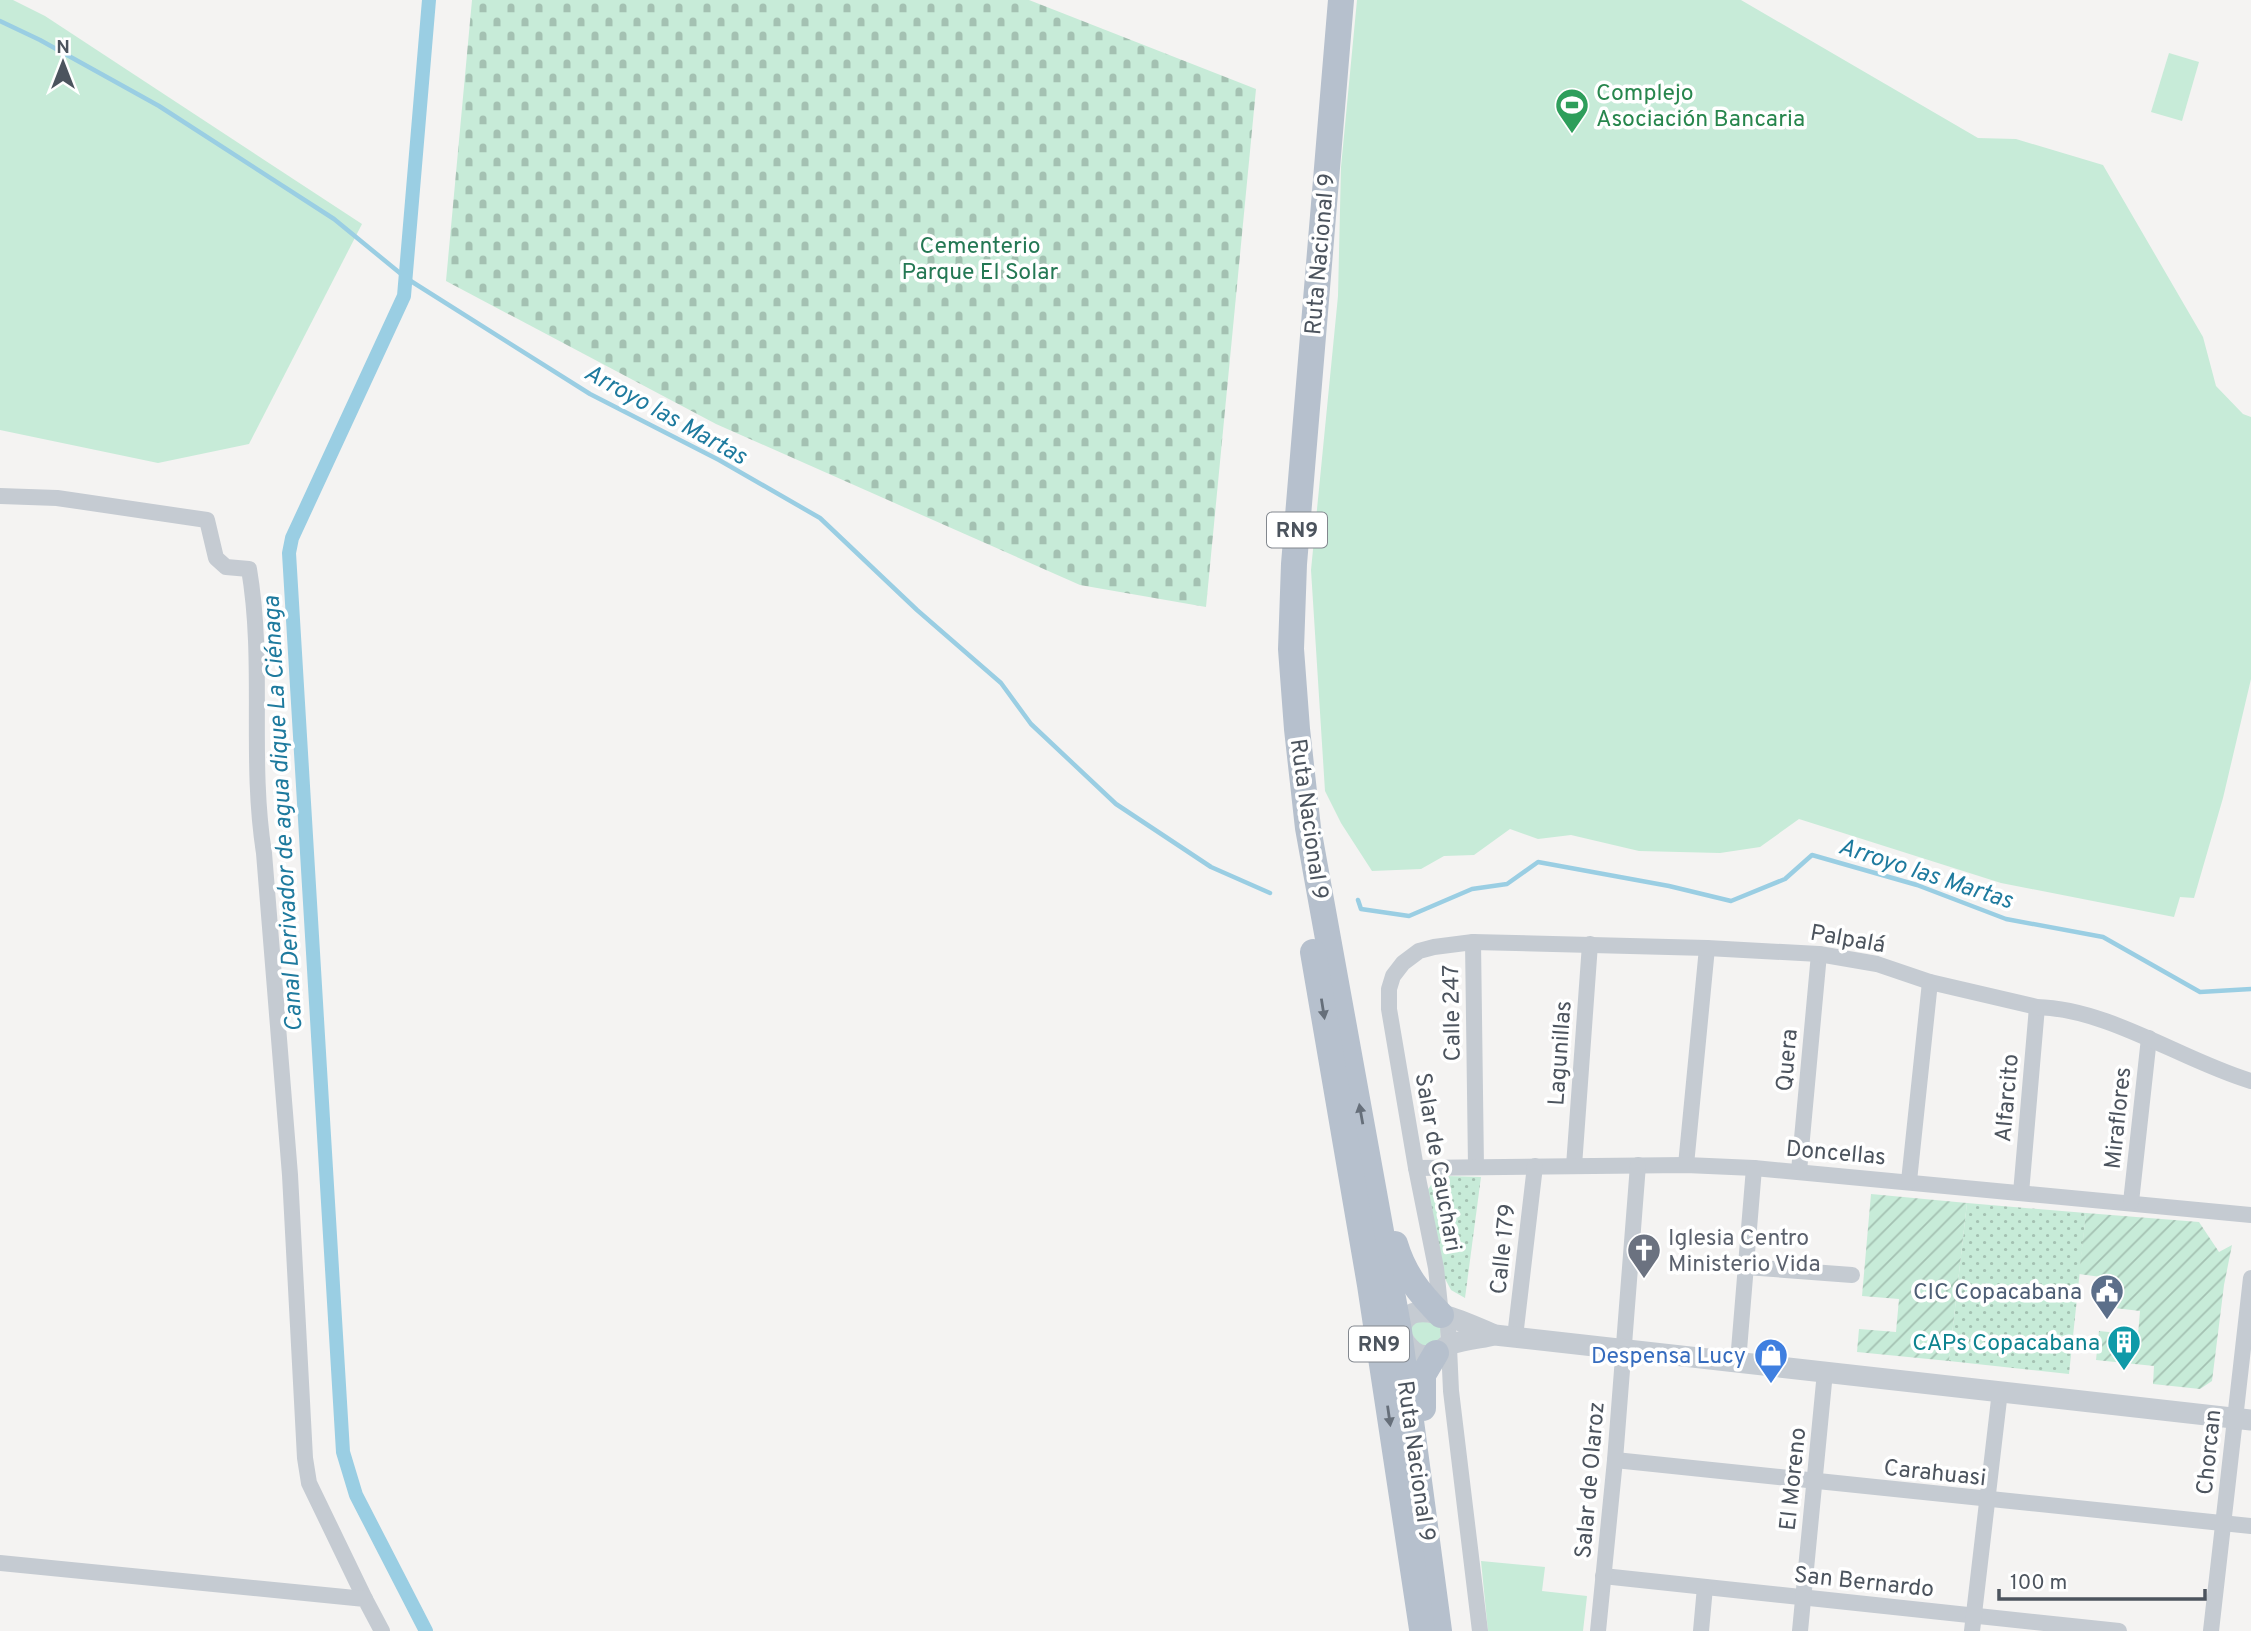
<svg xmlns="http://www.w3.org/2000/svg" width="2251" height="1631" font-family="Overpass,sans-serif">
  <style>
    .grass { fill: #c7ebd8 }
    .cemetery { fill: url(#cemetery-stones) }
    .park { fill: url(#park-dots) }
    .garden { fill: url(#garden-furrows) }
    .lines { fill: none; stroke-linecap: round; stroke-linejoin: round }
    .stream { stroke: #9acee3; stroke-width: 4.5 }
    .canal { stroke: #9acee3; stroke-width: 14 }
    .minor { stroke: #c5cbd2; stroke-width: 16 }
    .tertiary { stroke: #c5cbd2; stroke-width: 21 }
    .primary { stroke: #b6c0cd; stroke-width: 26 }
    .oneway { fill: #666f7a }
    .labels { text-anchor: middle; stroke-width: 7; stroke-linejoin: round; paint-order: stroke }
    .shield { fill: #fff; stroke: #82878e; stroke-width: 2 }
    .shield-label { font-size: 21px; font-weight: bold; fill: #4c545e }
    .leisure-label { font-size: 23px; fill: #27864d; stroke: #fff; text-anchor: start }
    .park-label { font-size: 23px; fill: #247854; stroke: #fff }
    .street-label { font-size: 23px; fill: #4c545e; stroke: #fff }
    .worship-label { font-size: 23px; fill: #5b616d; stroke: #fff; text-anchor: start }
    .service-label { font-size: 23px; fill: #4e5e75; stroke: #fff; text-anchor: end }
    .culture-label { font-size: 23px; fill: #0d838f; stroke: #fff; text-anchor: end }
    .shop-label { font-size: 23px; fill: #366cbe; stroke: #fff; text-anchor: end }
    .water-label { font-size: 24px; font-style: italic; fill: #1e7a9e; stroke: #fff }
  </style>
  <defs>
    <pattern id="cemetery-stones" width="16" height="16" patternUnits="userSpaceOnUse" patternTransform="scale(1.75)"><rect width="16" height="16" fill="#c7ebd8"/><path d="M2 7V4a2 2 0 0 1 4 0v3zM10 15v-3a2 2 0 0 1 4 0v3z" fill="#a4c1b2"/></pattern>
    <pattern id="park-dots" width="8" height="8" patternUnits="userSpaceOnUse" patternTransform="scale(1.75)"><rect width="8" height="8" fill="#c7ebd8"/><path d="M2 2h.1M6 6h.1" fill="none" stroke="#a4c1b2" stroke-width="1.8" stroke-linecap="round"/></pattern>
    <pattern id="garden-furrows" width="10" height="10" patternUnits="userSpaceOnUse" patternTransform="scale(1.75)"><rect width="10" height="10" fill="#c7ebd8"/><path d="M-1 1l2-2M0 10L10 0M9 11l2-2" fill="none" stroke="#a4c1b2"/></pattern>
  </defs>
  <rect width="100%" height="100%" fill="#f4f3f2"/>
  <g class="grass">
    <path d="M0,0h13l32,16 317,208 -113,220 -91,19 -158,-33z"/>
    <path d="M1357,0h384l237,138 38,1 87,26 100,172 13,49 27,28 8,3v262l-28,119 -29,100 -14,-1 -6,20 -173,-34 -202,-64 -39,28 -40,6 -81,-2 -68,-16 -33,4 -28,-10 -36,26 -30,1 -23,13 -49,2 -31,-48 -16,-32 -14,-221 27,-274 3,-129z"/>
    <path d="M2169,53l30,9 -17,59 -31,-9z"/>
    <path d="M1414,1320l24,4 3,5 -1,11 -18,10 -13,-21z"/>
    <path d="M1481,1561l64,6 -3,24 45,5 -4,35h-95z"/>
  </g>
  <path class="cemetery" d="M472,0h557l227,89 -50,518 -126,-22 -364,-161 -270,-143z"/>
  <g class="park">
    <path d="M1446,1176l35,1 -16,121 -14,-8 -9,-17 -15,-82 8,-12z"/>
    <path d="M1967,1203l119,10 -17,161 -120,-13z"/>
  </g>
  <g class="garden">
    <path d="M1871,1194l96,9 -18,158 -92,-9 2,-23 37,3 3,-33 -37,-3z"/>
    <path d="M2086,1213l113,9 20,30 13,-7 -8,40 -12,96 -12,8 -47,-5 1,-18 -58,-6 3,-29 39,4 2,-24 -42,-5 3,-29 -22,-3z"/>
  </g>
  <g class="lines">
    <g class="stream">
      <path d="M0,21l40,19 119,66 175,113 72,59 184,116 129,66 101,58 97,92 84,73 30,41 85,80 95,63 59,26"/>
      <path d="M1358,900l3,9 48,7 63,-27 35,-5 31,-22 131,24 62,15 54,-22 27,-24 105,30 89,34 97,18 97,55 51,-3"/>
    </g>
    <path class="canal" d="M426,1631l-70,-136 -13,-43 -54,-899 3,-15 112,-242 25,-296"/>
    <g class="minor">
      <path d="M0,496l57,2 150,22 9,38 10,9 23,2c16,94 0,190 15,284l26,322 15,283 4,25 56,116"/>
      <path d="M1473,942l3,225"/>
      <path d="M1686,1165l21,-217"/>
      <path d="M1574,1166l16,-222"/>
      <path d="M1416,1168l270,-3 68,3 497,47"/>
      <path d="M1799,1171l20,-217"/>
      <path d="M1909,1181l21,-199"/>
      <path d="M2021,1193l16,-186"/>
      <path d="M2131,1202l18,-164"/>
      <path d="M1746,1267l106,8"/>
      <path d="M1515,1337l20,-171"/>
      <path d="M1738,1362l16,-194"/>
      <path d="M1615,1460l636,66"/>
      <path d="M0,1563l365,36 17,32"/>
      <path d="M1603,1576l516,55"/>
      <path d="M1480,1631l-29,-240 -3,-66 -7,-10 -5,-47 -20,-100 -27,-159v-20l4,-13 10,-13 16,-12 15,-4 39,-5 234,6 112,6 58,10 53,18 107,25c73,2 146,54 214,74"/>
      <path d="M1598,1631l17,-171 23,-295"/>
      <path d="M1701,1631l4,-44"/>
      <path d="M1800,1631l25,-259"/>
      <path d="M1972,1631l28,-240"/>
      <path d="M2211,1631l40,-353"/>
    </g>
    <path class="tertiary" d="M1495,1335c-14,3 -30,5 -44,9 -6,1 -8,6 -14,9 -19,9 -31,-6 -38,-22 2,-4 4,-11 8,-14 17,-16 68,10 88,18l756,85"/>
    <g class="primary">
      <path d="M1341,0l-47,564 -3,85 6,80 11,99 91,503 40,300"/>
      <path d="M1313,952l57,333 52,344"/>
      <path d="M1395,1244c9,30 24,49 46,71"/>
      <path d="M1423,1408v-33l13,-22"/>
    </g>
  </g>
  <defs><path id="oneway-solid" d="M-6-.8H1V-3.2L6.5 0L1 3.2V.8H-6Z" transform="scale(1.75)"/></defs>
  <g class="oneway">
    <use href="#oneway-solid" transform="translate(1323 1009) rotate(81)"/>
    <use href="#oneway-solid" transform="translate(1361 1114) rotate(-100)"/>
    <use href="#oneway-solid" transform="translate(1389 1416) rotate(82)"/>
  </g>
  <defs>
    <g id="stadium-pin" transform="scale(1.75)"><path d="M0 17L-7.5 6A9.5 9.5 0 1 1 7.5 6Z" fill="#2e9e5b" stroke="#fff"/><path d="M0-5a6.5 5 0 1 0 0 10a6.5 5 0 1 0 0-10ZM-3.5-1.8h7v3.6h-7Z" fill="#fff"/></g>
    <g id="church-pin" transform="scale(1.75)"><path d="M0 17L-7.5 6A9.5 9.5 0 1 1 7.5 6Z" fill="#6b7280" stroke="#fff"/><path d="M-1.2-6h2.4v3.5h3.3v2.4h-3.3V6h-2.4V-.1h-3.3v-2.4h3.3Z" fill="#fff"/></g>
    <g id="civic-pin" transform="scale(1.75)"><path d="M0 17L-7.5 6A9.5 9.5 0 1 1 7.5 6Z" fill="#5c6f8a" stroke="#fff"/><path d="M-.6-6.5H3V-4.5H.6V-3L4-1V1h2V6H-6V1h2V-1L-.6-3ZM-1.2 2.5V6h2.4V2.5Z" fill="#fff"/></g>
    <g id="building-pin" transform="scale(1.75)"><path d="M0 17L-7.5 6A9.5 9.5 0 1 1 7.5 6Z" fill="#0f9aa8" stroke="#fff"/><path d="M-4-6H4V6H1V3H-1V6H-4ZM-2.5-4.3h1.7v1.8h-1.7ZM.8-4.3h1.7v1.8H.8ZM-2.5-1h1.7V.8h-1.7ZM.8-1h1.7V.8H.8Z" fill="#fff"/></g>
    <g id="shop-pin" transform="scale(1.75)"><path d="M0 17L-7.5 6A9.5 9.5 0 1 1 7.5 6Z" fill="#3f7fe0" stroke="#fff"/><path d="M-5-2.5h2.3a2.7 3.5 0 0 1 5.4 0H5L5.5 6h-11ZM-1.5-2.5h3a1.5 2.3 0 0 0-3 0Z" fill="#fff"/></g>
  </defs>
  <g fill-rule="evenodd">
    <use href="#stadium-pin" x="1572" y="105"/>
    <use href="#church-pin" x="1644" y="1250"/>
    <use href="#civic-pin" x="2107" y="1291"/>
    <use href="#building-pin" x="2124" y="1342"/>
    <use href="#shop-pin" x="1771" y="1355"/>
  </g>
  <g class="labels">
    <g class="shield">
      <rect x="1267" y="512.5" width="60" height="35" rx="5"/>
      <rect x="1349" y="1326.5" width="60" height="35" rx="5"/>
    </g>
    <g class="shield-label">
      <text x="1297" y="537">RN9</text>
      <text x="1379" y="1351">RN9</text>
    </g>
    <g class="leisure-label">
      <text x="1596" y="100">Complejo<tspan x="1596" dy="26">Asociación Bancaria</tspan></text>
    </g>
    <g class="park-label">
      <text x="980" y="253">Cementerio<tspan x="980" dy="26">Parque El Solar</tspan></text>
    </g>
    <g class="street-label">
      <text transform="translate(1319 254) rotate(-85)" y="8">Ruta Nacional 9</text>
      <text transform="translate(1310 819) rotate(82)" y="8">Ruta Nacional 9</text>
      <text transform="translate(1848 938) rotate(10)" y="8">Palpalá</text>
      <text transform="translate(1451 1013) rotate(-91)" y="8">Calle 247</text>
      <text transform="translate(1559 1053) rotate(-86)" y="8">Lagunillas</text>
      <text transform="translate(1786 1060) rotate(-85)" y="8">Quera</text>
      <text transform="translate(2006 1098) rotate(-85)" y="8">Alfarcito</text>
      <text transform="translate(2117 1118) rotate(-84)" y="8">Miraflores</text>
      <text transform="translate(1836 1152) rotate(5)" y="8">Doncellas</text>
      <text transform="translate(1439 1162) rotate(80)" y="8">Salar de Cauchari</text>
      <text transform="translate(1502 1249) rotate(-84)" y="8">Calle 179</text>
      <text transform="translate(2208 1452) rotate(-84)" y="8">Chorcan</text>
      <text transform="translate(1417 1461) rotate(82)" y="8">Ruta Nacional 9</text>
      <text transform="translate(1935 1472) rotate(6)" y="8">Carahuasi</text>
      <text transform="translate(1792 1479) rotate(-84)" y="8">El Moreno</text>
      <text transform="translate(1589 1480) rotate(-85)" y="8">Salar de Olaroz</text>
      <text transform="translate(1864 1581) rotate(6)" y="8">San Bernardo</text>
    </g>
    <g class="worship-label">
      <text x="1668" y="1245">Iglesia Centro<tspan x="1668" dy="26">Ministerio Vida</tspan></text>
    </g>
    <g class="service-label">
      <text x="2082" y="1299">CIC Copacabana</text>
    </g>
    <g class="culture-label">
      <text x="2100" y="1350">CAPs Copacabana</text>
    </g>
    <g class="shop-label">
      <text x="1746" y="1363">Despensa Lucy</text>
    </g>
    <g class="water-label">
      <text transform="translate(666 414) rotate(29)" y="8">Arroyo las Martas</text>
      <text transform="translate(282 814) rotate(-93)" y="8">Canal Derivador de agua dique La Ciénaga</text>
      <text transform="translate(1926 873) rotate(18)" y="8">Arroyo las Martas</text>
    </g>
  </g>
  <g transform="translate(63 63)" stroke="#ffffff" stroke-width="5" paint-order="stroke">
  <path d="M0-5L12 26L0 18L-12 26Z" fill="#4c545e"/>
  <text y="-10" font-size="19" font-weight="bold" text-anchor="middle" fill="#4c545e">N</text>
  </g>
  <path d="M1999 1589v10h206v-10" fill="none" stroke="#4c545e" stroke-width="3.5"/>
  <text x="2010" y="1589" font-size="21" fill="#4c545e" stroke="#ffffff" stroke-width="5" paint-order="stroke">100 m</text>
</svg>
